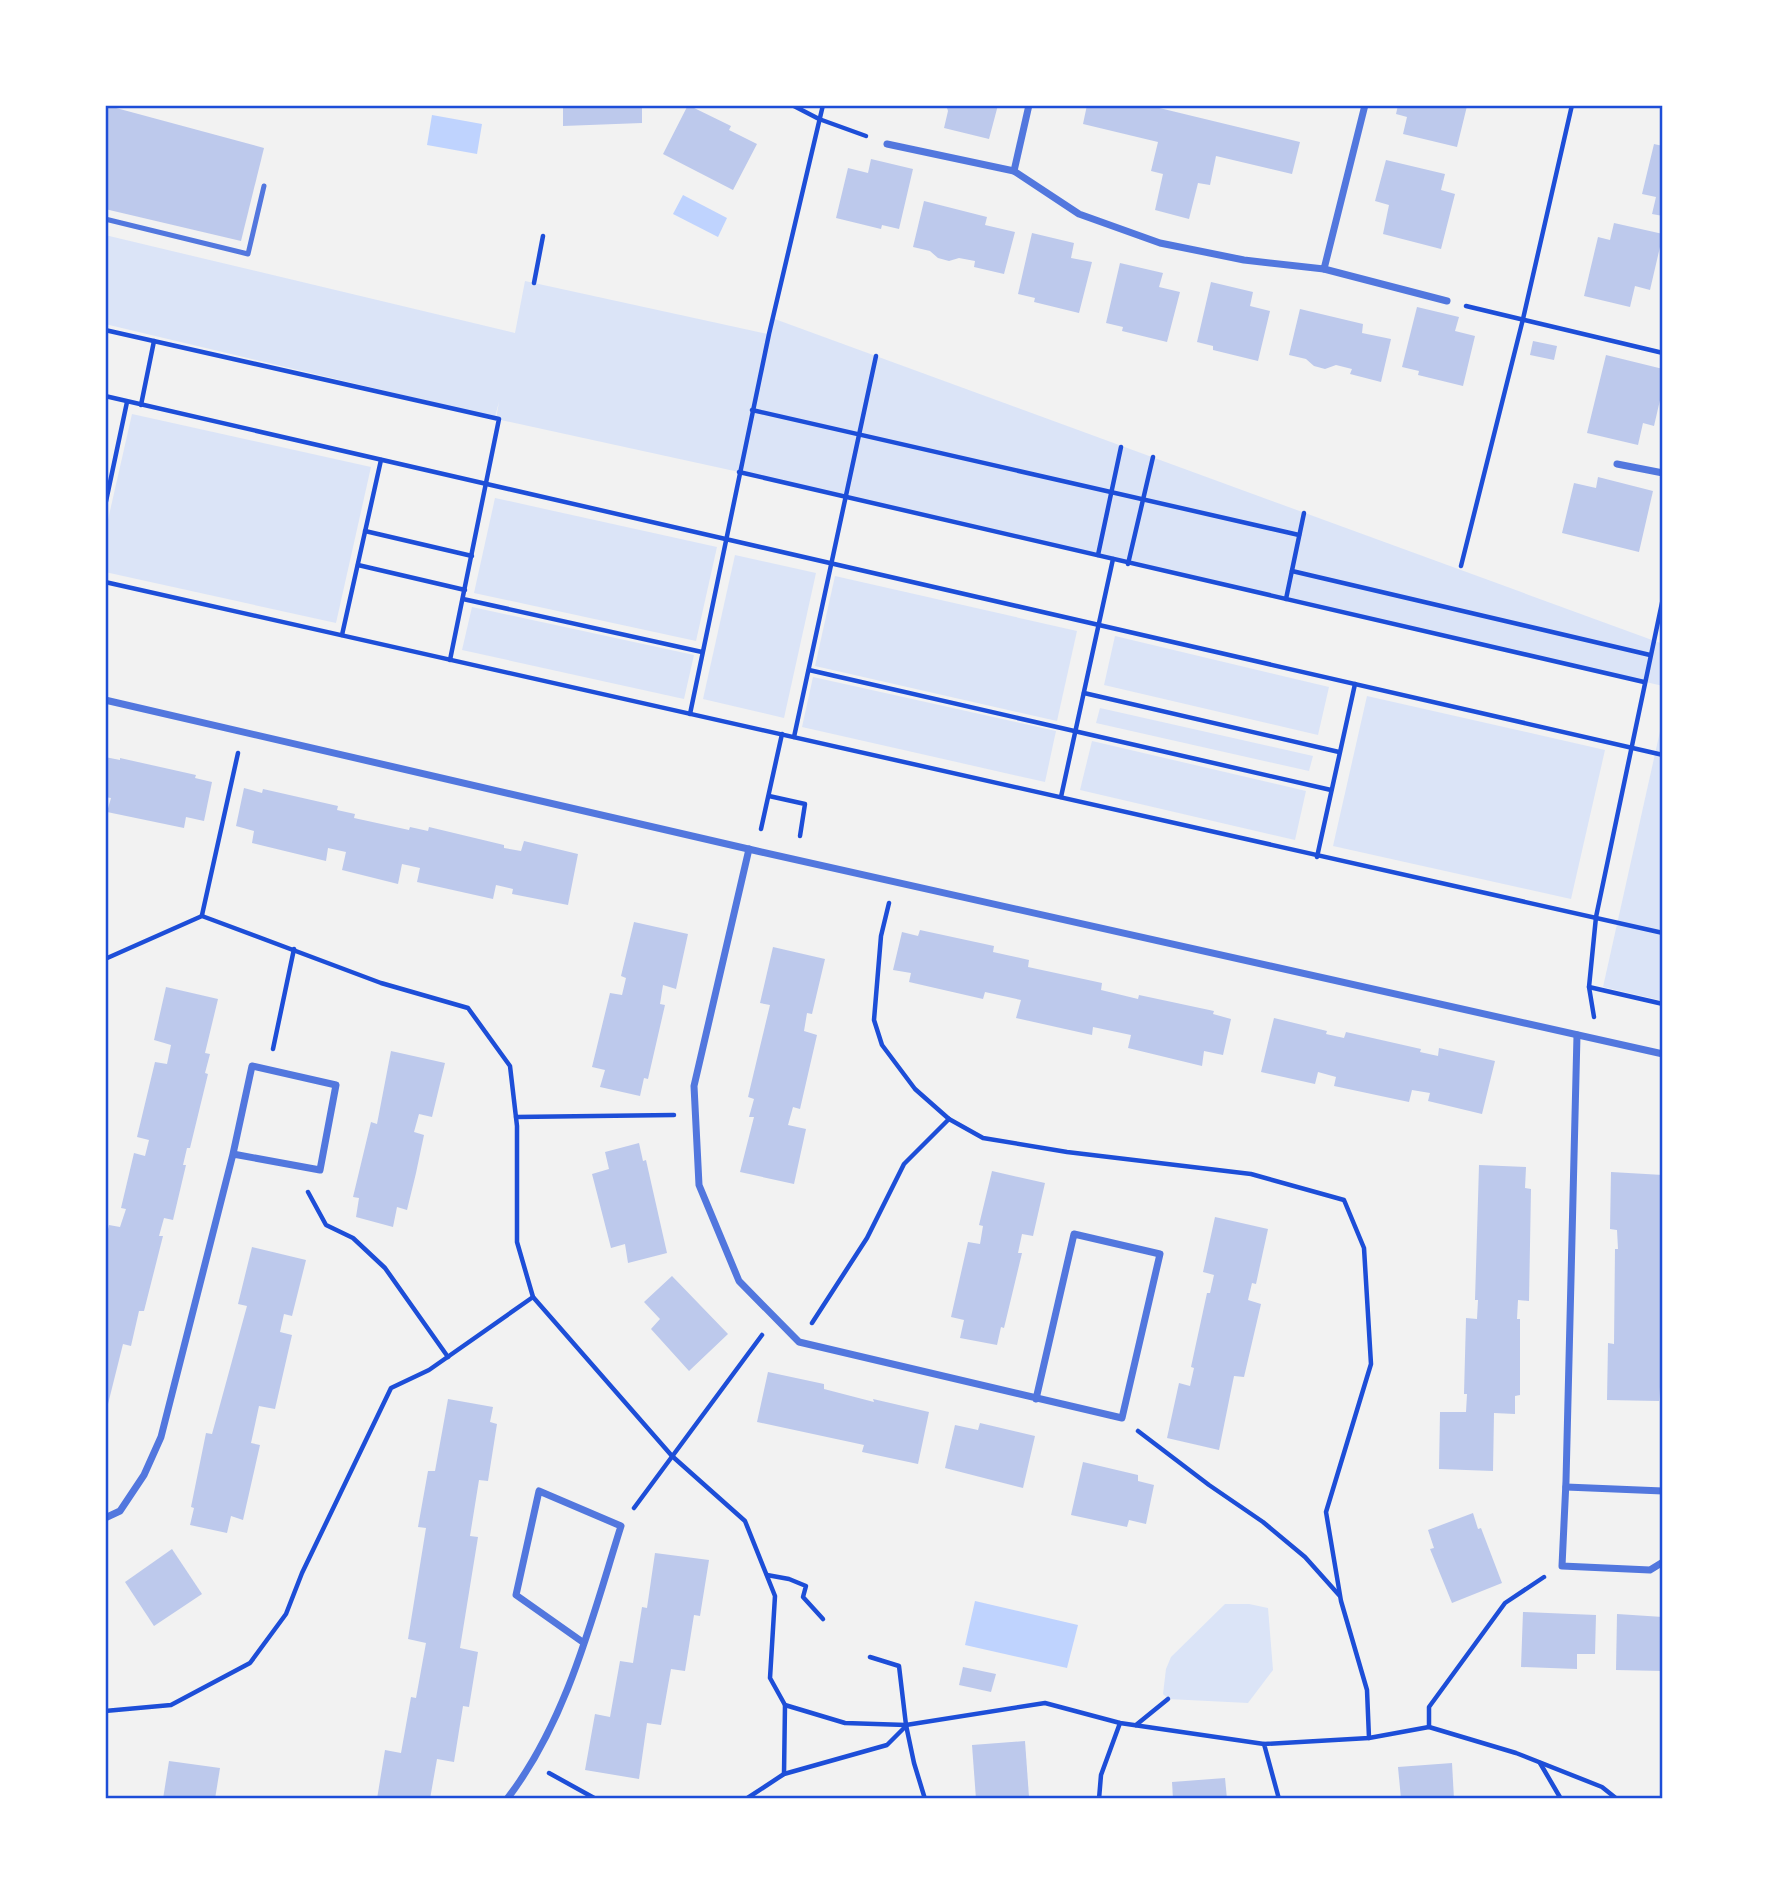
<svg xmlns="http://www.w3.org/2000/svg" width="1768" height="1904" font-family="Signika,sans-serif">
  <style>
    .green { fill: #dbe4f7 }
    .water { fill: #bfd3fe }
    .building { fill: #bdc9ec }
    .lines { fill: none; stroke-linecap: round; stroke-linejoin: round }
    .path { stroke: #1d4ed8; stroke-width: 4.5 }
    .service { stroke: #5277de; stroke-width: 5 }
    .minor { stroke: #5277de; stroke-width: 7 }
    .neatline { fill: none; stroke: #1d4ed8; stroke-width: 2.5 }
  </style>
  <rect width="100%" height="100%" fill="#f2f2f2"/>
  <g class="green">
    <path d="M105,235l410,98 10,-52 243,53 4,-16 891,326v42l-924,-214 -243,-53 3,-17 -4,15 -390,-93z"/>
    <path d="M132,414l239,53 -35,156 -231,-51v-39z"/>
    <path d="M495,498l222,49 -21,94 -222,-48z"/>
    <path d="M735,555l81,18 -32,145 -81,-19z"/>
    <path d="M835,576l242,55 -20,90 -242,-55z"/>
    <path d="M472,607l222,48 -10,44 -222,-49z"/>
    <path d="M1115,636l214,51 -11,48 -214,-50z"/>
    <path d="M813,677l243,54 -11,51 -243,-55z"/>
    <path d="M1367,696l238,54 -34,149 -238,-53z"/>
    <path d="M1100,708l213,48 -4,15 -213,-48z"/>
    <path d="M1663,718v283l-60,-14z"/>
    <path d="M1092,741l214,50 -11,49 -215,-50z"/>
    <path d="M1225,1604h24l19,4 5,62 -25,33 -80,-4 -5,-5 3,-25 5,-12z"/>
  </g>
  <g class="water">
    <path d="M432,115l50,9 -5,30 -50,-9z"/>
    <path d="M683,195l44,23 -9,19 -45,-23z"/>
    <path d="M975,1601l103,24 -11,43 -102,-23z"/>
  </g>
  <g class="building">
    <path d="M105,105l159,43 -23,93 -136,-32z"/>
    <path d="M563,105h79v18l-79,3z"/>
    <path d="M688,105l43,21 -2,4 28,14 -24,46 -70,-36z"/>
    <path d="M946,105h52l-9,34 -45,-11 4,-17z"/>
    <path d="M1087,105h60l153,37 -8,32 -76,-18 -6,29 -12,-2 -9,36 -34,-9 8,-36 -12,-3 7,-29 -75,-18z"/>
    <path d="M1398,105l69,1 -10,41 -54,-13 4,-17 -11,-3z"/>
    <path d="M1654,144l9,2v70l-11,-2 4,-17 -14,-3z"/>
    <path d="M871,159l42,10 -14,60 -17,-4 -1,4 -45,-11 12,-50 20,5z"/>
    <path d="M1386,160l59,14 -4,16 14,4 -14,55 -58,-15 6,-29 -14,-4z"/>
    <path d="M924,201l63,16 -2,8 30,7 -11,42 -30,-7 1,-6 -16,-3 -10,3 -11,-3 -8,-7 -17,-4z"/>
    <path d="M1614,223l49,11 -13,56 -15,-4 -5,21 -46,-11 14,-59 12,3z"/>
    <path d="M1032,233l42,10 -3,15 21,4 -13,51 -45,-11 1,-4 -17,-4z"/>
    <path d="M1120,263l43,10 -4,14 21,5 -13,50 -45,-11 1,-4 -17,-4z"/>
    <path d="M1211,282l42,10 -3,14 20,5 -12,50 -45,-11v-4l-16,-4z"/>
    <path d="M1417,307l42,10 -4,14 20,5 -12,50 -45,-11 1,-4 -17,-4z"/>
    <path d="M1300,309l63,15 -1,9 29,6 -10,43 -31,-8 2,-5 -16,-4 -11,4 -11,-3 -8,-7 -17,-4z"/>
    <path d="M1533,341l24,5 -3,14 -24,-5z"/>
    <path d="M1606,355l57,14v18l-9,39 -11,-3 -5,22 -51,-12z"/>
    <path d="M1598,477l55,14 -14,61 -77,-19 12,-50 22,5z"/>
    <path d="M105,757l15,3v-2l76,17 -1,3 17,4 -8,39 -18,-4 -2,11 -77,-16 4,-14 -6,-1z"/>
    <path d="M244,788l18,5 1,-4 75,17 -1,4 18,4 -1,4 55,12 1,-3 18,4 1,-4 75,18v3l17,3 3,-10 54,13 -10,51 -56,-11 1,-5 -17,-4 -3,14 -76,-17 3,-14 -18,-4 -4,20 -56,-14 4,-18 -18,-4 -2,13 -74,-18 2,-12 -18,-5z"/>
    <path d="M634,922l54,12 -12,55 -13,-4 -3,19 5,1 -17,74 -4,-1 -4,18 -40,-9 5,-17 -13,-3 18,-74 12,2 4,-17 -5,-2z"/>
    <path d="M920,930l74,16 -1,6 36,8 -1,7 74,16 -1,7 37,9 1,-4 75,16 -1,3 18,5 -8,36 -19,-4 -2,15 -74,-18 3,-13 -38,-8 -1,8 -76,-17 5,-18 -36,-8 -2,7 -74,-17 2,-9 -18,-3 9,-38 16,4z"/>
    <path d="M773,947l52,12 -13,55 -5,-1 -3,18 13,4 -17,74 -7,-2 -5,18 18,4 -12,55 -54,-12 14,-55h-5l5,-18 -6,-2 22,-92 -10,-2z"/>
    <path d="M166,987l52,12 -13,54 5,1 -5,19 3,1 -18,74h-3l-4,17h3l-13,55 -9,-2 -5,18h4l-19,75h-5l-8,35 -8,-2 -18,72v-174l4,-17 11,2 6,-18 -5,-1 13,-55 11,3 4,-16 -12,-3 18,-75 12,2 4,-19 -17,-5z"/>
    <path d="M1274,1018l53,13 -1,3 18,4 2,-6 75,17 -1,3 18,4 1,-8 56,13 -13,53 -54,-13 2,-8 -18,-3 -3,12 -75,-16 2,-9 -18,-5 -3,12 -54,-12z"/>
    <path d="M391,1051l54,12 -13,54 -13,-3 -5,18 10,3 -8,38 -9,37 -10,-3 -4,20 -37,-10 3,-19 -6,-1 18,-75 6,2z"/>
    <path d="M639,1143l4,18 3,-1 21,93 -39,10 -3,-19 -14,4 -19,-74 17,-5 -4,-17z"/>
    <path d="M1479,1165l47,2 -1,21 6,1 -2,112 -11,-1 -1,19h3v76l-5,1v18l-21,-1 -1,58 -54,-2 1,-57h26l1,-18h-3l2,-76 11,1 1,-19h-3z"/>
    <path d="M992,1171l53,12 -12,53 -11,-2 -4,19h4l-18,75 -3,-1 -4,18 -37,-7 4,-18 -13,-3 17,-75 12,2 3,-18 -4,-1z"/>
    <path d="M1611,1172l52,3v170l-4,56 -52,-1 1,-57 6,1 1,-95h3l-1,-19 -7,-1z"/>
    <path d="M1215,1217l53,12 -12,55 -4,-1 -4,17 13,4 -17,73 -10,-1 -15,74 -52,-12 12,-55 11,3 4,-18 -3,-1 16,-74h3l4,-18 -11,-3z"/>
    <path d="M252,1247l54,13 -14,56 -8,-2 -4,18 12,3 -17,74 -16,-3 -8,37 9,2 -17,75 -12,-4 -4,17 -37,-8 4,-17 -3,-1 15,-74 6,1 35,-128 -9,-2z"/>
    <path d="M672,1276l56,58 -39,37 -38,-42 9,-10 -16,-17z"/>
    <path d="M768,1372l56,12v5l50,13 -1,-3 56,13 -11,52 -56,-12 2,-7 -107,-23z"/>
    <path d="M448,1399l45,8 -3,15 7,2 -9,57 -9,-1 -9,56 8,1 -18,111 18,4 -9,55 -6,-1 -9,56 -17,-3 -7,40h-53l8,-49 16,3 10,-56 5,1 10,-55 -18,-4 18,-111 -8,-1 10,-56h7z"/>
    <path d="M980,1423l55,13 -12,52 -78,-20 10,-43 23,5z"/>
    <path d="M1083,1462l55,13v6l16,4 -8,39 -17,-4 -2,7 -56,-12z"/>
    <path d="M1473,1513l5,16 3,-1 21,55 -50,20 -22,-54 4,-1 -6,-18z"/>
    <path d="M172,1549l30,45 -48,32 -29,-44z"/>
    <path d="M655,1553l54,7 -9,56 -6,-1 -9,56 -14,-2 -10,56 -14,-2 -8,56 -54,-9 10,-56 15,3 10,-56 13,2 9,-56 5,1z"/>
    <path d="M1523,1612l73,3 -1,39h-18v15l-56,-2z"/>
    <path d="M1617,1614l46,3v54l-47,-1z"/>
    <path d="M963,1667l33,7 -5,18 -32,-7z"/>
    <path d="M1025,1741l4,56 -53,2 -4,-54z"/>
    <path d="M169,1761l51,7 -5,31h-52z"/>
    <path d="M1452,1763l2,36h-53l-3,-32z"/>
    <path d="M1225,1778l2,21h-54l-1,-17z"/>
  </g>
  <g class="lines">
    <g class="path">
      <path d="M792,105l27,14 47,17"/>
      <path d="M534,283l9,-47"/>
      <path d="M1466,306l197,47"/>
      <path d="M105,330l394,89 -49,241"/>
      <path d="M105,396l1558,359"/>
      <path d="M141,405l13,-64"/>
      <path d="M752,410l547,125"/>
      <path d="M739,472l905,210"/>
      <path d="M105,506l22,-104"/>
      <path d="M365,531l107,25"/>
      <path d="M1098,555l23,-108"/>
      <path d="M1128,564l25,-107"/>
      <path d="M358,565l107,25"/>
      <path d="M1461,566l62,-247 49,-214"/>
      <path d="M1292,571l358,84"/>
      <path d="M105,582l1558,351"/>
      <path d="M463,599l239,53"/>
      <path d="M1286,599l18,-86"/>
      <path d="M342,635l39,-175"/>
      <path d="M809,670l522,120"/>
      <path d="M1084,693l255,59"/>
      <path d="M690,714l79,-380 54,-229"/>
      <path d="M794,737l82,-381"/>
      <path d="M769,796l36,8 -5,32"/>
      <path d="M1061,797l52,-238"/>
      <path d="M761,829l21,-95"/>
      <path d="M1317,857l38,-173"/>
      <path d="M889,903l-8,33 -7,84 8,25 33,44 34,30 34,19 84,14 184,22 93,26 20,48 7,116 -45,148 15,89 26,89 2,48 -105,6 15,55"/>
      <path d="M202,915l36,-162"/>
      <path d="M105,959l97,-43 179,67 87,25 42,58 7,60v116l16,55 139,159 73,65 30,75 -5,82 15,27 60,18 61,2 139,-22 75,20 144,21"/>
      <path d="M1589,987l74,17"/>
      <path d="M1594,1017l-5,-30 7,-70 67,-319"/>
      <path d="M273,1049l21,-100"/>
      <path d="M516,1117l158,-2"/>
      <path d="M308,1192l18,33 27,13 32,30 63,89"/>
      <path d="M812,1323l55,-85 37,-74 45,-45"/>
      <path d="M1138,1431l71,54 54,37 42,35 34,38"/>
      <path d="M634,1508l128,-173"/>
      <path d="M767,1575l22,4 17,7 -3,11 20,22"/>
      <path d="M870,1657l29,9 7,59 8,38 11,36"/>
      <path d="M105,1711l66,-6 79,-42 36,-49 16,-41 89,-185 38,-18 104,-73"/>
      <path d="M1136,1725l32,-26"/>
      <path d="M1429,1727v-20l76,-104 39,-26"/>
      <path d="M1369,1738l60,-11 87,26 86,34 15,12"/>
      <path d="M1540,1763l21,36"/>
      <path d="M549,1773l47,26"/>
      <path d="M784,1774l1,-69"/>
      <path d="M746,1799l38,-25 103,-29 19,-19"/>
      <path d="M1099,1799l2,-24 19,-52"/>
    </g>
    <path class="service" d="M105,219l143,35 16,-68"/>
    <g class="minor">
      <path d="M1029,105l-15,66 65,43 81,29 84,17 80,9 41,-164"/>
      <path d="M887,144l127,27"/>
      <path d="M1324,269l123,32"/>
      <path d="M1617,464l46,9"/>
      <path d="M105,700l652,151 906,203"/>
      <path d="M749,849l-55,237 5,99 40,96 60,61 323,76 38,-164 -86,-20 -38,165"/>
      <path d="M1577,1035l-11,446 -4,85 88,4 13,-8"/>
      <path d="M1566,1487l97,4"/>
      <path d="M105,1518l15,-7 24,-36 17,-38 72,-283 19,-88 84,19 -16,85 -87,-16"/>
      <path d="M507,1799c60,-78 85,-181 114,-273l-82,-35 -23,104 68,48"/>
    </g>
  </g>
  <rect width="1768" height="1904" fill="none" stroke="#ffffff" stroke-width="214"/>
  <rect x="107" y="107" width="1554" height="1690" class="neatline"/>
</svg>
